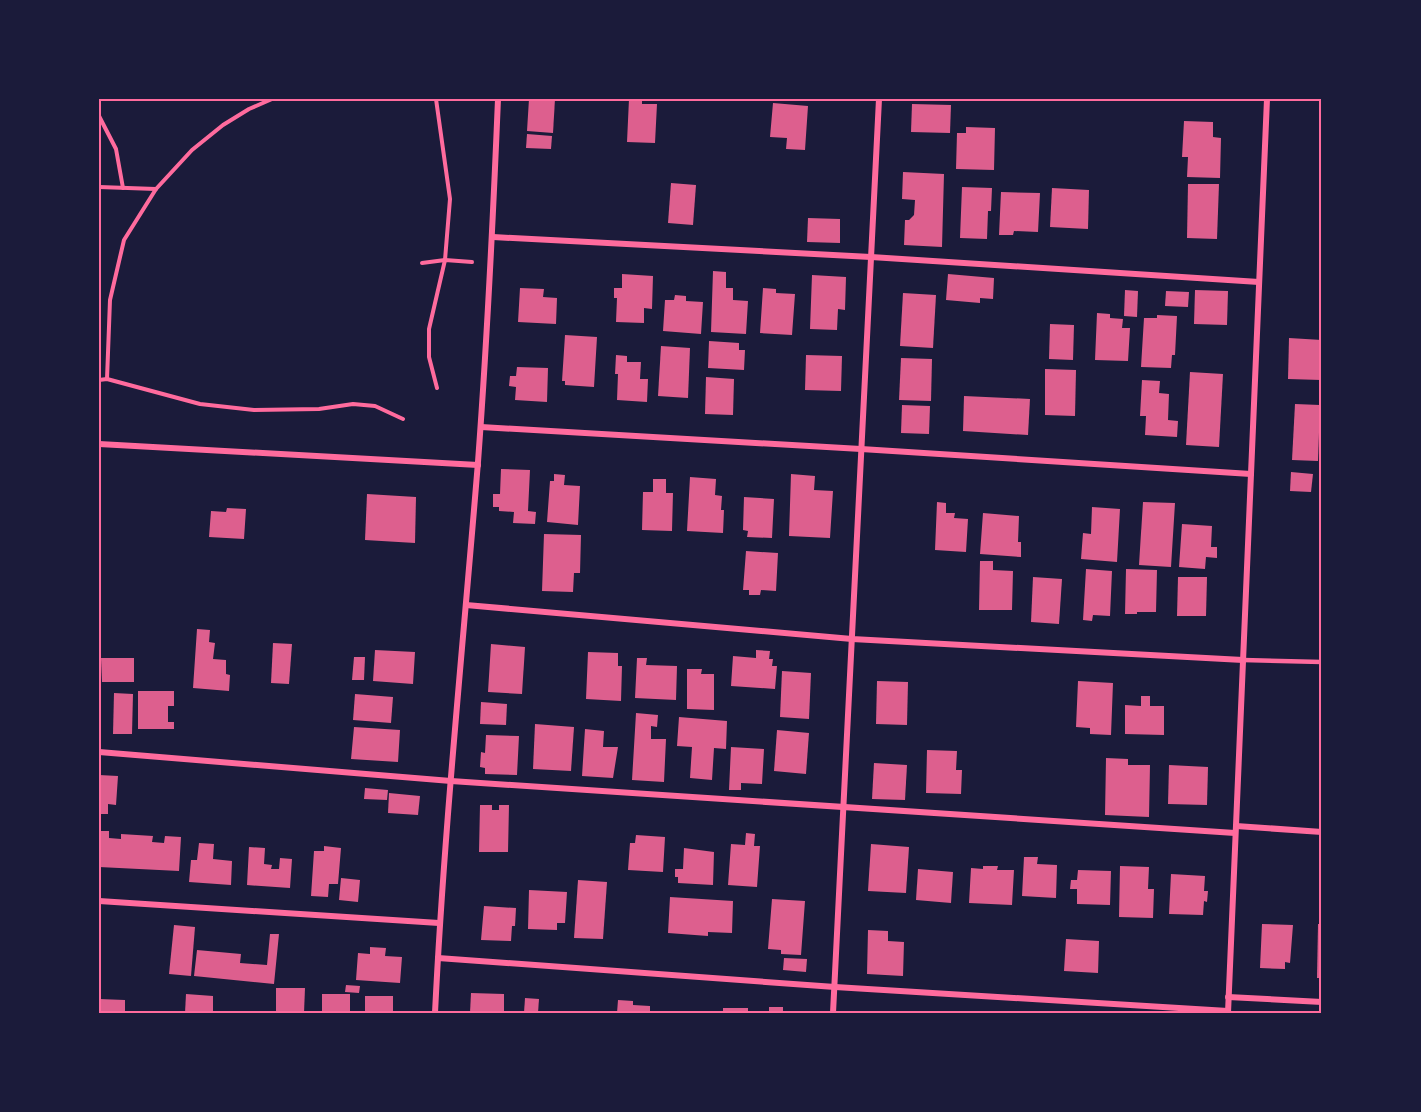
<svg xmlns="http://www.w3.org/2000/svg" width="1421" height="1112" font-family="Barlow,sans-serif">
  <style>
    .building { fill: #dd5f8e }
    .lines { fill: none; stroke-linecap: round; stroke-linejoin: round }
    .path { stroke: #ff6b9d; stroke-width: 4 }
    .service { stroke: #ff6b9d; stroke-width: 4.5 }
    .minor { stroke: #ff6b9d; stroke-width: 6 }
    .neatline { fill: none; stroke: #ff6b9d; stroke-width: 2 }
  </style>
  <rect width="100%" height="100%" fill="#1b1b3a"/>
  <g class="building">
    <path d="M529,99h26l-2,34 -26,-2z"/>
    <path d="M629,99l13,1v4h15l-2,39 -28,-1z"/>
    <path d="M773,103l35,3 -3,44 -19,-1 1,-11 -17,-1z"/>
    <path d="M912,104l39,1 -1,28 -39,-1z"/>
    <path d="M1184,121l29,1v15l8,1 -1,40 -33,-1 1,-20h-6z"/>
    <path d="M966,127l29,1 -1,42 -38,-1 1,-36h9z"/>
    <path d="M527,134l25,2 -1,13 -25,-1z"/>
    <path d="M903,172l41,2 -2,73 -38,-2 1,-25h4l5,-5 1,-15 -13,-1z"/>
    <path d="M671,183l25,2 -3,40 -25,-2z"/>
    <path d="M1188,184h31l-2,55 -30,-1z"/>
    <path d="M962,187l30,1 -1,23h-3l-1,28 -27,-1z"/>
    <path d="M1052,188l37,2 -1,39 -38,-2z"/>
    <path d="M1001,192l39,1 -2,39 -24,-1 -1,4h-14z"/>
    <path d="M808,218l32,1v24l-33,-1z"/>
    <path d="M713,271l13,1v16h7v12l15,1 -2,33 -35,-2z"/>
    <path d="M622,274l31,2 -1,33 -8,-1v15l-28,-1 1,-24h-3v-10h8z"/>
    <path d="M948,274l46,4 -1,21 -13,-1v5l-34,-3z"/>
    <path d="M812,275l34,2 -1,33 -7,-1 -1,21 -27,-1z"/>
    <path d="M520,288l24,1 -1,8 14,1 -1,26 -38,-2z"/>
    <path d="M763,288l13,1v4l19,1 -3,41 -32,-2z"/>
    <path d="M1125,290l13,1 -1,26 -13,-1z"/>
    <path d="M1195,290l33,1 -1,34 -33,-1z"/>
    <path d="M1166,291l23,1 -1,15 -23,-1z"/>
    <path d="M903,293l33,2 -3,53 -33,-2z"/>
    <path d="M675,295l11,1v5l17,1 -2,32 -38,-3 2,-31h9z"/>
    <path d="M1097,313l13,1v4l13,1 -1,9h8l-2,33 -33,-1z"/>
    <path d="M1157,315l20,1 -2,39h-3l-1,13 -30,-1 3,-49h13z"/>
    <path d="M1050,324l24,1 -1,35 -24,-1z"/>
    <path d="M565,335l32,2 -3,50 -29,-2v-4h-3z"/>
    <path d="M1289,338l33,2 -1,40 -33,-1z"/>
    <path d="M709,341l30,2v7h6l-1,20 -36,-2z"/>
    <path d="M661,346l29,2 -2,50 -30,-2z"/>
    <path d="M616,355l11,1v6h14l-1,17h8l-1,23 -30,-2 1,-26h-3z"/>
    <path d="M806,355l36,1 -1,35 -36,-1z"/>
    <path d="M901,358l31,1 -1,42 -32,-1z"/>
    <path d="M517,367l31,1 -1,34 -32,-2 1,-13 -7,-1 1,-10h6z"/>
    <path d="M1045,369l31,1 -1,46 -30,-1z"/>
    <path d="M1190,372l33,2 -4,73 -33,-2z"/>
    <path d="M706,377l28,2 -1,36 -28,-1z"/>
    <path d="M1142,380l18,1 -1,12 10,1 -1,26 10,1 -1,16 -32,-2 1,-19h-6z"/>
    <path d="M964,396l66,3 -2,36 -65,-4z"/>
    <path d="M1295,404l25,1 -2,56 -26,-1z"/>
    <path d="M902,405l28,1 -1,28 -28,-1z"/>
    <path d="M501,469l29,1 -2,41 8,1 -1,12 -22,-1 1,-11 -15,-1v-4h-6v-13h7z"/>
    <path d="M1291,472l22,2 -2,18 -21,-1z"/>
    <path d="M554,474l11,1 -1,10 16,1 -2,39 -31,-3 3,-41h4z"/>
    <path d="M791,474l24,2 -1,14 19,1 -3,47 -41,-2z"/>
    <path d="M690,477l26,2 -1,16 7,1 -1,14h3l-1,23 -36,-2z"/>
    <path d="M653,479h13v14h7l-1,38 -30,-1 1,-38h10z"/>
    <path d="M367,494l49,3 -1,46 -50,-3z"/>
    <path d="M744,497l30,2 -2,39 -25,-1 1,-6 -5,-1z"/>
    <path d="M937,502l9,1v10h9l-1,5 14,1 -2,33 -31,-2z"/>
    <path d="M1143,502l32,1 -4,64 -32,-2z"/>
    <path d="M1092,507l28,2 -3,53 -36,-3 2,-26 8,1z"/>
    <path d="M227,508l19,1 -2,30 -35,-2 2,-26 15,1z"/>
    <path d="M983,513l36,3 -1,26h3v15l-41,-3z"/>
    <path d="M1182,524l30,2 -1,21h6v11l-11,-1 -1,12 -26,-2z"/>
    <path d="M544,534l37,1 -1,38h-6l-1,19 -31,-1z"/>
    <path d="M746,551l32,2 -2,38 -15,-1 -1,5h-11v-5h-6z"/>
    <path d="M980,561h13v9l20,1 -1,39h-33z"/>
    <path d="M1086,569l26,2 -2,45 -17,-1 -1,6 -9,-1z"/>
    <path d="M1126,569l31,1 -1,42h-19v2h-12z"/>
    <path d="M1033,577l29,2 -3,45 -28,-2z"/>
    <path d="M1178,577h29l-1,39h-29z"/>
    <path d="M197,629l13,1 -1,12 6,1 -2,16 13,1v14l4,1 -1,16 -36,-3z"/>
    <path d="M273,643l19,1 -3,40 -18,-1z"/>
    <path d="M491,644l34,3 -3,47 -34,-2z"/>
    <path d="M375,650l40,2 -2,32 -40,-3z"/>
    <path d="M756,650l14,1 -1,8h4l-1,7h5l-2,23 -44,-3 2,-30 23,2z"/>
    <path d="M588,652l30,1v13h4l-1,35 -35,-2z"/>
    <path d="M354,657h11l-1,23h-12z"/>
    <path d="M101,658h33v24h-32z"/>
    <path d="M637,658h10l-1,7 31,1 -1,34 -41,-2z"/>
    <path d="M687,669h15l-1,5h13v36l-27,-1z"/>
    <path d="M782,671l29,2 -2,46 -29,-2z"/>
    <path d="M877,681l31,1 -1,43 -31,-1z"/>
    <path d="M1078,681l35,2 -2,52 -21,-1v-6l-14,-1z"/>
    <path d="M138,691h36v15h-6v16h6v7h-36z"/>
    <path d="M114,693l19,1 -1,40h-19z"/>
    <path d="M355,694l38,3 -2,26 -38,-3z"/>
    <path d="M1141,696h9v10h14v29l-39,-1v-29l16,1z"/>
    <path d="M481,702l26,2 -1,21 -26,-1z"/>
    <path d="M636,713l22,2 -1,12 -6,-1v13h15l-2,43 -32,-2z"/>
    <path d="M679,717l48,4 -1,28 -12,-1 -2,32 -22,-2 2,-31 -15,-1z"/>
    <path d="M535,724l39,3 -3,44 -38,-2z"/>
    <path d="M354,727l46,3 -2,32 -47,-3z"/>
    <path d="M585,729l19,2 -1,16h15l-5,31 -31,-2z"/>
    <path d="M777,730l32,3 -3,41 -32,-3z"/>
    <path d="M486,735l33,1 -2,39 -32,-1v-6l-5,-1 1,-15 4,1z"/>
    <path d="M731,747l33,2 -2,35 -21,-1v7h-12z"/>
    <path d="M927,750l30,1 -1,19h6l-1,24 -35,-1z"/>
    <path d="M1106,758l22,1v6h22l-1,52 -44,-2z"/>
    <path d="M874,763l33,2 -2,35 -33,-1z"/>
    <path d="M1169,765l39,2 -1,38 -39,-1z"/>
    <path d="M99,775l19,1 -2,29 -8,-1v10h-9z"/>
    <path d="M365,788l23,2 -1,10 -23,-1z"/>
    <path d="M389,793l31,3 -2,19 -30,-2z"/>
    <path d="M480,805h12v5h7v-5h10l-1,47h-29z"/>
    <path d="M99,831h10v7l12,1v-5l32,2 -1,6 12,1 1,-7 16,1 -2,34 -80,-4z"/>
    <path d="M746,833l9,1 -1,12h6l-3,41 -29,-2 3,-41 14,1z"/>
    <path d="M636,835l29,2 -2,35 -35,-2 2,-27h5z"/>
    <path d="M199,843l15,1 -1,15 19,2 -1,24 -42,-3 2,-22h6z"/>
    <path d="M871,844l38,3 -3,46 -38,-2z"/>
    <path d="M324,846l17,2 -3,36h-9l-1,13 -17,-1 3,-45h10z"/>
    <path d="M249,847l16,1 -1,16 8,1 -1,4h8l1,-11 12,1 -2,29 -43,-3z"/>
    <path d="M684,848l30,4 -1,33 -35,-2v-6h-3v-8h8z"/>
    <path d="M1024,857h14l-1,7 20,1 -1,33 -34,-2z"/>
    <path d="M983,866h15l-1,4h17l-2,35 -43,-2 2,-35 12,1z"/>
    <path d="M1120,866l29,1 -1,22h6l-1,29 -34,-1z"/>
    <path d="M918,869l35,3 -2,31 -35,-3z"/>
    <path d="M1078,870l33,1 -1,34 -33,-1v-15h-7l1,-9h6z"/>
    <path d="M1171,874l34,2 -1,15h4l-1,11 -3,-1 -1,14 -34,-1z"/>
    <path d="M341,878l19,2 -2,22 -19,-2z"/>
    <path d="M578,880l29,2 -4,57 -29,-1z"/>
    <path d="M529,890l38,2 -2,31h-8v7l-29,-1z"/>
    <path d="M670,897l63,4 -1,32 -24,-1v4l-40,-3z"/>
    <path d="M772,899l33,2 -4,54 -20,-1v-4l-13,-1z"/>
    <path d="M484,906l32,2 -1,18h-3l-1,15 -30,-1z"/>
    <path d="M1262,924l31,1 -3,38 -5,-1v7l-25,-1z"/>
    <path d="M1318,924h4v54h-5z"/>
    <path d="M174,925l21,2 -4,49 -22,-2z"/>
    <path d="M868,930l20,1v10l16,1 -1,34 -36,-2z"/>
    <path d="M270,934h9l-5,50 -80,-8 3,-26 44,4 -1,9 27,2z"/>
    <path d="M1066,939l33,2 -1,32 -34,-2z"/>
    <path d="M370,947l16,1 -1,8 17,1 -2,26 -44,-3 2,-27 12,1z"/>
    <path d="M784,958l23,1 -1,13 -23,-2z"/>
    <path d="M346,985l14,1 -1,7 -14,-1z"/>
    <path d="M276,988h29l-1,25h-28z"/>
    <path d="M471,993l33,1v19h-34z"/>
    <path d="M186,994l27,2v17h-28z"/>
    <rect x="322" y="994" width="28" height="19"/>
    <rect x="365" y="996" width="28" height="17"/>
    <path d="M525,998l14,1 -1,14h-14z"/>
    <path d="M99,999l26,1v13h-26z"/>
    <path d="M618,1000l15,1v4l17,1v7h-33z"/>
    <rect x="769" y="1007" width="14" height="6"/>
    <rect x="723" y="1008" width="25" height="5"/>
  </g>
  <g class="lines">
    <g class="path">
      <path d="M436,99l14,100 -5,61 -16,69v28l8,31"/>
      <path d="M99,116l17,33 7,39"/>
      <path d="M99,187l57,2"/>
      <path d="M422,263l23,-3 27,2"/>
      <path d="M107,379l3,-79 14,-60 32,-51 36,-39 31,-25 26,-16 23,-10"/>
      <path d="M99,380l8,-1 93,25 54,6 65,-1 34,-5 22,2 28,13"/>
    </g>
    <path class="service" d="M1243,660l79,2"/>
    <g class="minor">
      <path d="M493,237l378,20 388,25"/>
      <path d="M481,427l380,22 390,25"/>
      <path d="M99,444l379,21"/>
      <path d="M466,605l386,34 391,21"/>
      <path d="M99,752l352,29 784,52"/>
      <path d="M1236,826l86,6"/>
      <path d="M99,901l340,22"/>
      <path d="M438,958l397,29 393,24"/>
      <path d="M1228,997l94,5"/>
      <path d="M435,1013c9,-184 28,-367 43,-551 9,-121 15,-242 20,-363"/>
      <path d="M833,1013l46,-914"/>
      <path d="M1228,1013l39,-914"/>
    </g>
  </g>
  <rect width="1421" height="1112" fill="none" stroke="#1b1b3a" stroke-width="201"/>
  <rect x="100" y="100" width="1220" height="912" class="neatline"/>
</svg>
